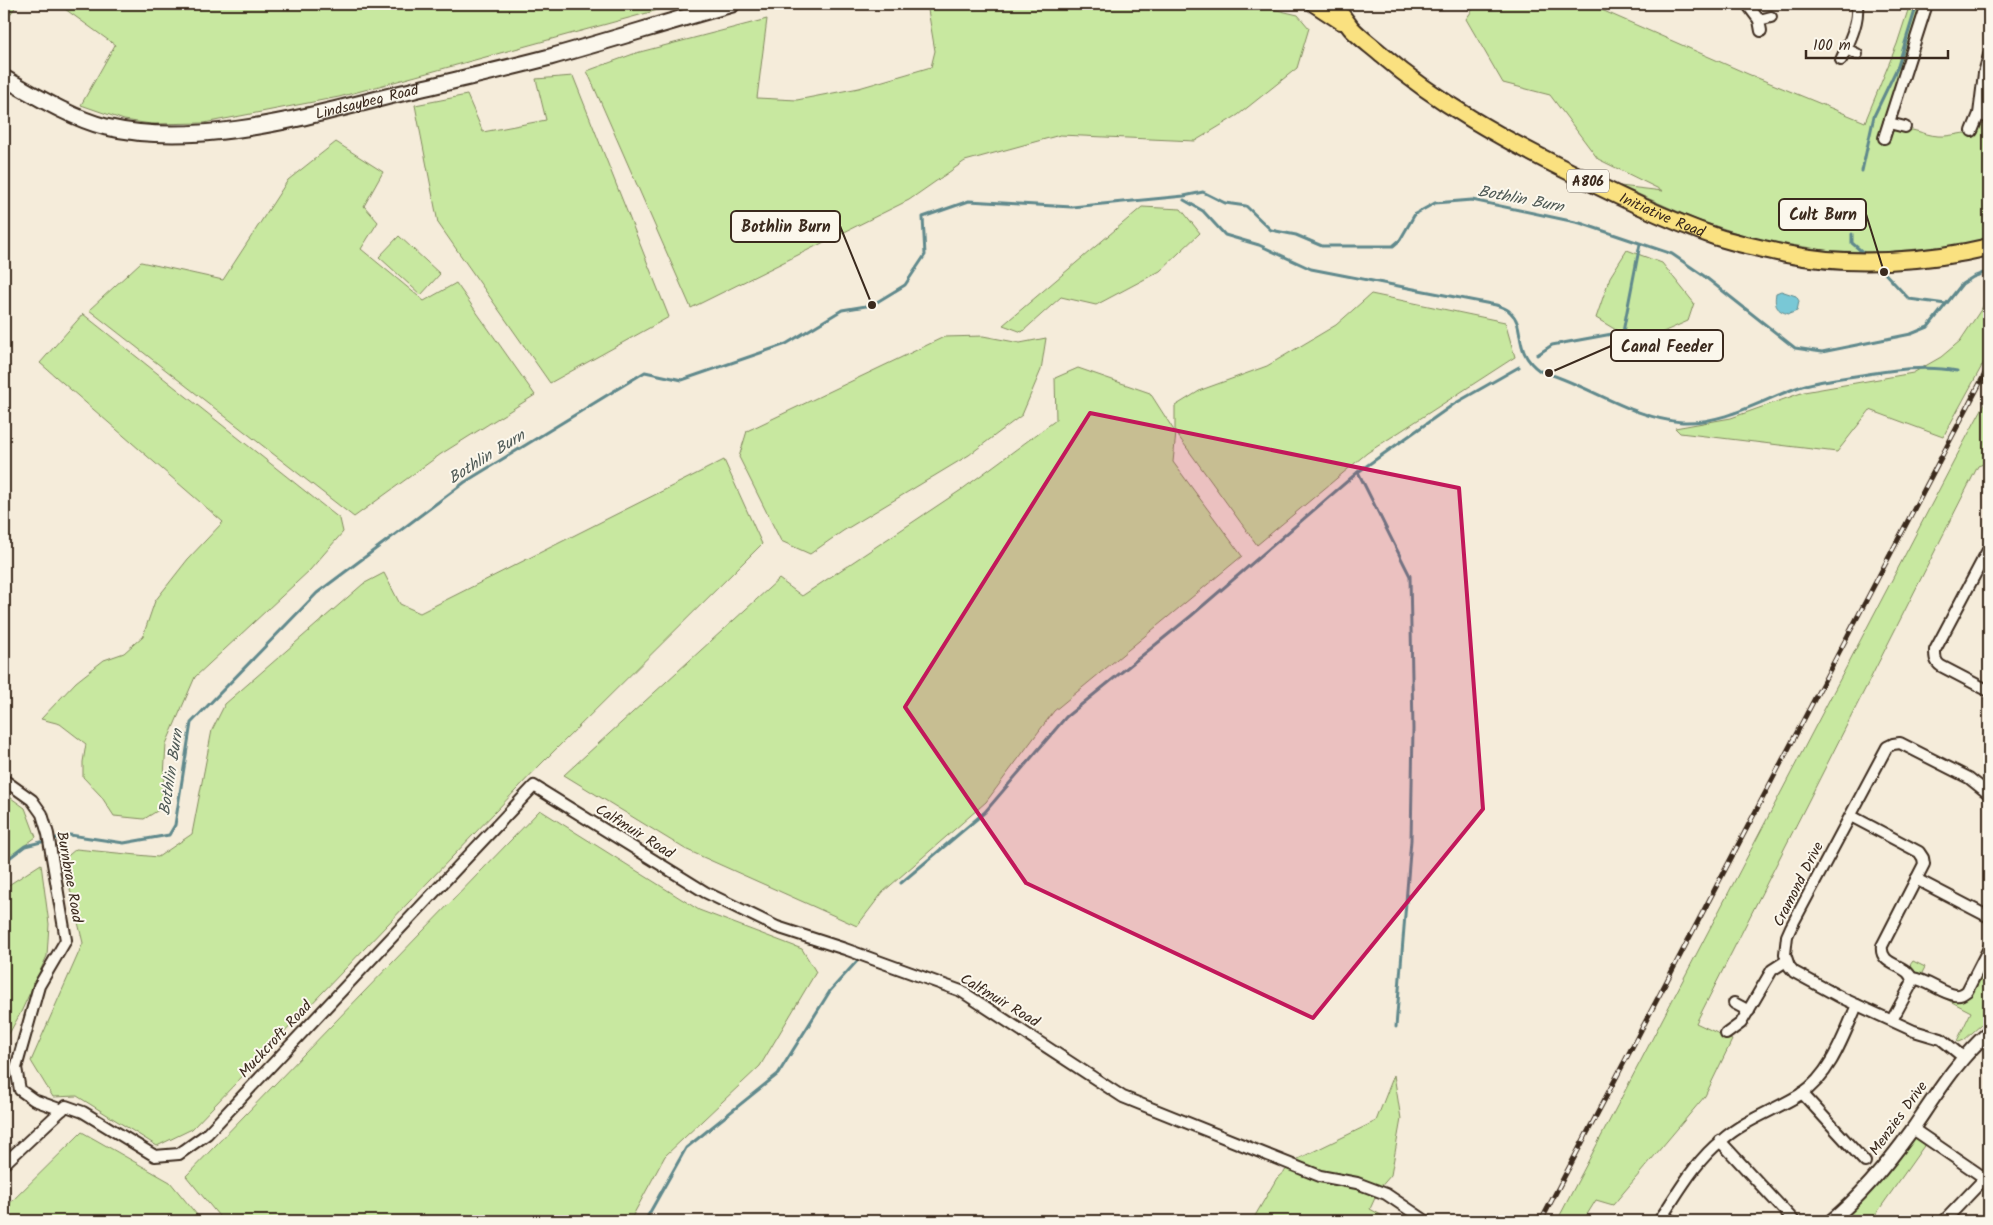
<svg xmlns="http://www.w3.org/2000/svg" width="1993" height="1225" font-family="Kalam,sans-serif">
  <style>
    .green { fill: #c8e8a0; stroke: #82895f }
    .water { fill: #79c8d6; stroke: #60898c }
    .lines { fill: none; stroke-linecap: round; stroke-linejoin: round }
    .stream { stroke: #60898c; stroke-width: 3 }
    .minor-casing { stroke: #3b2a1e; stroke-width: 14 }
    .tertiary-casing { stroke: #3b2a1e; stroke-width: 16 }
    .secondary-casing { stroke: #3b2a1e; stroke-width: 19 }
    .primary-casing { stroke: #3b2a1e; stroke-width: 20 }
    .minor { stroke: #fbf7ec; stroke-width: 10 }
    .tertiary { stroke: #fbf7ec; stroke-width: 12 }
    .secondary { stroke: #fbf7ec; stroke-width: 15 }
    .primary { stroke: #fae180; stroke-width: 16 }
    .rail-casing { stroke: #3b2a1e; stroke-width: 5 }
    .rail { stroke: #fbf7ec; stroke-width: 3; stroke-dasharray: 9; stroke-linecap: butt }
    .marked { fill: #c2185b; fill-opacity: 0.2; stroke: #c2185b; stroke-width: 4; stroke-linejoin: round }
    .labels { text-anchor: middle; stroke-width: 4; stroke-linejoin: round; paint-order: stroke }
    .shield { fill: #fbf7ec; stroke: #75685c; stroke-width: 1 }
    .shield-label { font-size: 14px; font-weight: bold; fill: #3b2a1e }
    .street-label { font-size: 15px; fill: #3b2a1e; stroke: #fbf7ec }
    .water-label { font-size: 16px; font-style: italic; fill: #4e5955; stroke: #fbf7ec }
    .leader { fill: none; stroke: #3b2a1e; stroke-width: 2 }
    .callout-dot { fill: #3b2a1e; stroke: #fbf7ec; stroke-width: 2 }
    .callout { fill: #fbf7ec; stroke: #3b2a1e; stroke-width: 2 }
    .callout-label { font-size: 16px; text-anchor: middle; font-weight: bold; fill: #3b2a1e }
  </style>
  <rect width="100%" height="100%" fill="#f5ecda"/>
  <filter id="ink" filterUnits="userSpaceOnUse"><feTurbulence type="fractalNoise" baseFrequency=".02" numOctaves="2"/><feDisplacementMap in="SourceGraphic" scale="10" xChannelSelector="R" yChannelSelector="G"/><feConvolveMatrix kernelMatrix="1 2 1 2 8 2 1 2 1" color-interpolation-filters="sRGB"/></filter>
  <g filter="url(#ink)">
    <g class="green">
      <path d="M4,4h14l-14,18z"/>
      <path d="M58,4h622l-341,93 -135,26 -53,1 -27,-4 -43,-15 34,-60z"/>
      <path d="M927,4h324l47,11 11,13 -12,40 -59,47 -43,26 -135,-6 -95,26 -56,39 -218,108 -104,-237 49,-18 131,-34 -10,79 40,2 62,-12 72,-21 4,-16z"/>
      <path d="M1477,4h111l160,70 117,48 32,-78 13,-40h13l-45,136 10,2 5,-11c17,-6 29,4 45,5 14,1 25,-5 39,-3l4,-8 4,-1 4,1v115l-15,4 -90,8 -53,-1 -72,-11 -62,-20 -77,-34 43,5 -65,-32 -48,-64 -47,-12 -37,-64z"/>
      <path d="M573,76l96,241 -119,66 -112,-160 -23,-118 52,-10 16,37 63,-12 -10,-41z"/>
      <path d="M336,142l47,30 -19,34 14,16 -17,27 63,52 32,-18 79,112 -94,59 -87,63 -265,-207 52,-48 82,18 65,-100z"/>
      <path d="M1142,207l39,2 19,24 -40,38 -64,34 -35,-8 -39,35 -19,-7z"/>
      <path d="M399,236l41,38 -19,21 -42,-38z"/>
      <path d="M1627,250l35,13 32,40 -6,18 -50,22 -42,-25 14,-41z"/>
      <path d="M1371,294l134,28 10,35 -148,96 -110,92 -81,-112 -3,29 69,94 -188,155 -68,91 -103,90 -26,34 -172,-77 -121,-74 215,-196 23,17 159,-106 95,-70 -1,-42 23,-10 72,25 25,39v-26l26,-16 66,-24 69,-41z"/>
      <path d="M1989,301v52l-46,84 -73,-27 -33,42 -157,-19 -5,-5 56,-10 73,-26 109,-19 28,-16 19,-16 24,-36z"/>
      <path d="M83,314l257,205 3,13 -33,38 -115,107 -29,67 -4,64 -18,11 -30,-3 -13,-20 -18,-19v-15l3,-18 -26,-20 -19,-5 35,-37 28,-22 20,-7 19,-17 12,-35 33,-42 35,-37 -183,-159z"/>
      <path d="M983,336l37,7 26,-5 -5,32 -19,45 -53,40 -126,76 -33,23 -29,-13 -42,-84 8,-26 197,-94z"/>
      <path d="M1989,396v66l-11,4 -282,557 36,17 -27,56 -92,109 -17,-5 -13,21h-26l407,-779z"/>
      <path d="M724,460l38,84 -223,222 -347,363 -35,17 -80,-50 -24,1 -22,-36 52,-118 -20,-83 13,-11 82,8 34,-23 20,-104 13,-26 138,-120 21,-11 16,31 20,9z"/>
      <path d="M4,793l21,15 11,29 -32,24z"/>
      <path d="M540,810l159,100 103,39 14,23 -56,94 -95,90 -34,63 3,2h-411l-37,-45z"/>
      <path d="M41,864l8,60 -2,32 -26,56 -17,31v-155z"/>
      <path d="M1913,961l12,6 -4,8h-3l-8,-10z"/>
      <path d="M1985,965l4,2v51l-25,22 -5,2 -2,-1 14,-29 -52,-27v-1l34,15z"/>
      <path d="M1394,1075l7,44 -10,56 -12,14 -9,20 22,12h-140l25,-43 21,-19 78,-38z"/>
      <path d="M82,1132l88,50 32,39h-198v-12z"/>
      <path d="M1913,1133l13,10 -55,78h-32z"/>
    </g>
    <path class="water" d="M1781,291l15,5 3,5 -2,10 -8,3c-13,-3 -15,-9 -13,-21z"/>
    <g class="lines">
      <g class="stream">
        <path d="M1862,171l12,-55 24,-50 19,-62"/>
        <path d="M1184,200l19,11 22,24 34,10 52,24 185,36c5,2 11,3 14,7 17,15 1,38 30,59 47,13 93,48 142,51 43,2 81,-23 120,-36 20,-6 40,-8 60,-11 32,-5 63,-10 95,-4"/>
        <path d="M1852,234v9l15,13"/>
        <path d="M1879,267l30,32 37,5"/>
        <path d="M1537,355l15,-10 71,-13 17,-88"/>
        <path d="M1358,472l52,104 3,153 -2,111 -15,187"/>
        <path d="M4,862l21,-16 45,-11 54,8 45,-8 6,-10 16,-102 126,-130 148,-111 180,-110 37,8 104,-36 56,-34 30,-5 33,-20 20,-30 -2,-38 46,-16 103,6 112,-11 19,-4 22,11 21,3 25,24 25,5 26,11h71l7,-6 15,-26 20,-11 37,-3 108,23 92,31 32,22 91,72 27,4 89,-18 17,-7 34,-43 11,-7 16,-6"/>
        <path d="M901,883l84,-71 81,-95 125,-101 167,-144 96,-68 65,-37"/>
        <path d="M645,1221l41,-73 92,-74 52,-83 28,-31"/>
      </g>
      <g class="minor-casing">
        <g id="minor">
          <path d="M1747,4l12,16 2,11"/>
          <path d="M1759,20l12,-3"/>
          <path d="M1846,49l11,5"/>
          <path d="M1841,60c8,-18 18,-36 16,-56"/>
          <path d="M1979,114l10,4"/>
          <path d="M1889,123l16,4"/>
          <path d="M1972,131l7,-17 5,-41 5,-18"/>
          <path d="M1884,138l43,-134"/>
          <path d="M1989,548l-54,102c0,7 0,12 6,16l48,25"/>
          <path d="M4,780l28,20 10,14 6,20 18,106 -27,46 -23,82 4,22 14,10 28,10"/>
          <path d="M1851,816l68,36 4,6 1,6 -42,82c-3,22 30,17 30,37l-20,37"/>
          <path d="M1916,879l73,38"/>
          <path d="M1912,978c16,2 29,15 43,17 5,1 8,-1 12,-4l22,-43"/>
          <path d="M1734,1003l15,8"/>
          <path d="M1726,1034l15,-11 31,-53 14,-9"/>
          <path d="M1963,1057l-22,-18 -27,-8 -72,-33 -48,-26 -5,-6 -4,-12 2,-18 4,-9 96,-180 6,-3 7,-1 69,35 20,16"/>
          <path d="M1802,1093l63,69"/>
          <path d="M1913,1129l76,52"/>
          <path d="M1720,1141l74,80"/>
          <path d="M4,1164l62,-58 17,6 72,44 24,-2 28,-20 327,-348 171,106 72,35 68,22 116,42 162,106 197,79 37,7 29,11 40,27"/>
          <path d="M1663,1215l9,6"/>
          <path d="M1659,1221c19,-28 36,-60 63,-81 23,-20 53,-30 79,-46 29,-18 43,-59 56,-89"/>
          <path d="M1944,1221l41,-43"/>
        </g>
      </g>
      <g class="tertiary-casing">
        <path id="tertiary" d="M1831,1221c30,-25 58,-59 81,-91 24,-35 45,-70 77,-98"/>
      </g>
      <g class="secondary-casing">
        <g id="secondary">
          <path id="s1" d="M4,78c30,17 69,41 102,49 94,22 205,-12 296,-34 49,-12 99,-23 148,-36 61,-17 121,-36 182,-53"/>
        </g>
      </g>
      <g class="primary-casing">
        <g id="primary">
          <path d="M1315,4l26,17"/>
          <path id="s2" d="M1333,4c6,8 12,16 18,24 9,10 21,18 31,27 56,48 121,84 186,116 48,24 97,48 149,66 22,7 47,12 69,17 64,13 141,8 203,-7"/>
        </g>
      </g>
      <use href="#minor" class="minor"/>
      <use href="#tertiary" class="tertiary"/>
      <use href="#secondary" class="secondary"/>
      <use href="#primary" class="primary"/>
      <g class="rail-casing">
        <path id="rail" d="M1541,1221l448,-855"/>
      </g>
      <use href="#rail" class="rail"/>
    </g>
  </g>
  <path class="marked" d="M1090,413l369,75 24,321 -170,209 -287,-135 -121,-176z"/>
  <g class="labels">
    <rect class="shield" x="1567" y="169.5" width="42" height="23" rx="4"/>
    <g class="shield-label">
      <text x="1588" y="186">A806</text>
    </g>
    <g class="street-label">
      <text dy="5" stroke="none"><textPath href="#s1" startOffset="378">Lindsaybeg Road</textPath></text>
      <text dy="5" stroke="none"><textPath href="#s2" startOffset="395">Initiative Road</textPath></text>
      <text transform="translate(635 831) rotate(32)" y="5">Calfmuir Road</text>
      <text transform="translate(70 877) rotate(80)" y="5">Burnbrae Road</text>
      <text transform="translate(1798 884) rotate(-63)" y="5">Cramond Drive</text>
      <text transform="translate(1000 1000) rotate(31)" y="5">Calfmuir Road</text>
      <text transform="translate(275 1039) rotate(-47)" y="5">Muckcroft Road</text>
      <text transform="translate(1898 1118) rotate(-54)" y="5">Menzies Drive</text>
    </g>
    <g class="water-label">
      <text transform="translate(1521 198) rotate(11)" y="6">Bothlin Burn</text>
      <text transform="translate(486 456) rotate(-32)" y="6">Bothlin Burn</text>
      <text transform="translate(170 772) rotate(-81)" y="6">Bothlin Burn</text>
    </g>
  </g>
  <path class="leader" d="M1884 272L1866 214M872 305L840 226M1549 373L1611 346"/>
  <g class="callout-dot">
    <circle cx="1884" cy="272" r="5"/>
    <circle cx="872" cy="305" r="5"/>
    <circle cx="1549" cy="373" r="5"/>
  </g>
  <g class="callout">
    <rect x="1779" y="199" width="87" height="31" rx="5"/>
    <rect x="731" y="211" width="109" height="31" rx="5"/>
    <rect x="1611" y="330" width="112" height="31" rx="5"/>
  </g>
  <g class="callout-label">
    <text x="1823" y="220">Cult Burn</text>
    <text x="786" y="232">Bothlin Burn</text>
    <text x="1667" y="352">Canal Feeder</text>
  </g>
  <rect width="1993" height="1225" fill="none" stroke="#fbf7ec" stroke-width="20"/>
  <rect x="10" y="10" width="1973" height="1205" fill="none" stroke="#3b2a1e" stroke-width="2" filter="url(#ink)"/>
  <path d="M1806 50v8h142v-8" fill="none" stroke="#3b2a1e" stroke-width="2.5"/>
  <text x="1813" y="50" font-size="15" fill="#3b2a1e" stroke="#fbf7ec" stroke-width="4" paint-order="stroke">100 m</text>
</svg>
